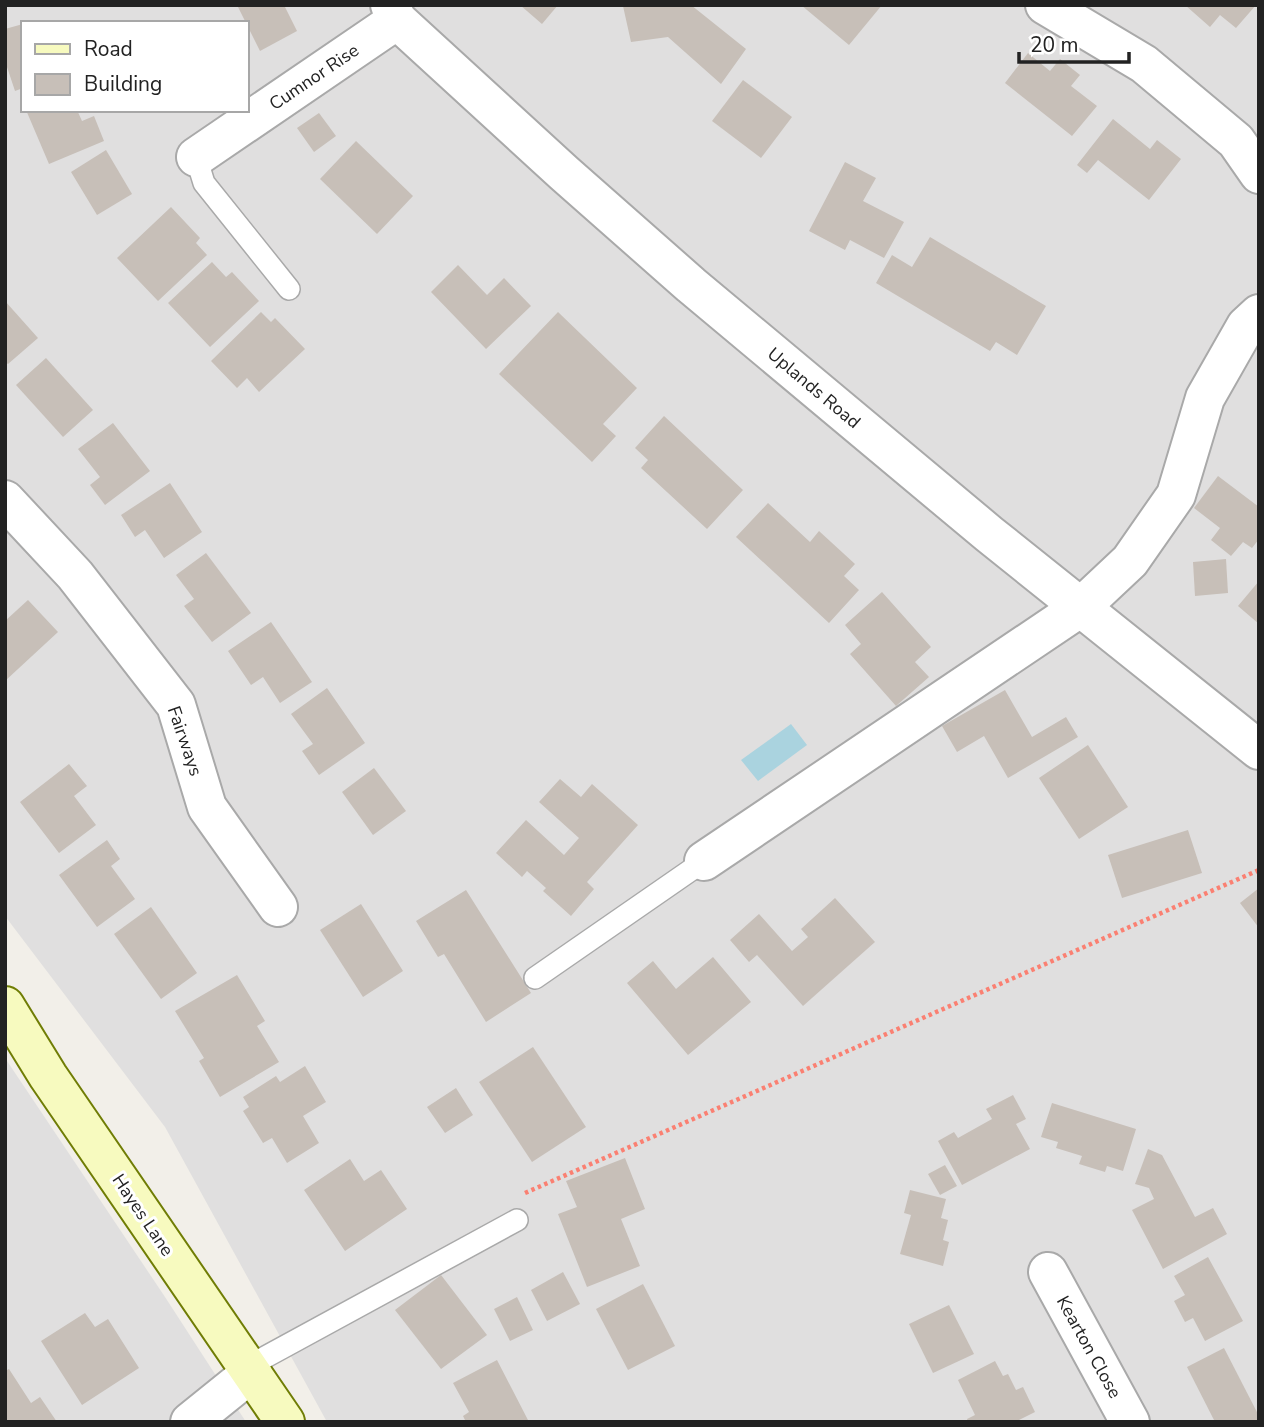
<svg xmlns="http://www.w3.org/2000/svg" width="1264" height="1427" font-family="'Nunito Sans',sans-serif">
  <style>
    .residential { fill: #e0dfdf; fill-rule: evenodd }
    .water { fill: #aad3df }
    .building { fill: #c7bfb8 }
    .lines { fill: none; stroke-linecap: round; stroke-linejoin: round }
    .lane-casing { stroke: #a9a9a9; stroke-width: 24 }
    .street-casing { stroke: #a9a9a9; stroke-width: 42 }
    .secondary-casing { stroke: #707d05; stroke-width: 42 }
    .path { stroke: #fa8072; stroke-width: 4.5; stroke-dasharray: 3.5 3.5; stroke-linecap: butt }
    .lane { stroke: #fff; stroke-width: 21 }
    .street { stroke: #fff; stroke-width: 38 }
    .secondary { stroke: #f7fabf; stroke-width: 38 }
    .labels { text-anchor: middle; stroke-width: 6; stroke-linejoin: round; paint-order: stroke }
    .street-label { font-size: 18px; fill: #222; stroke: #fff }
  </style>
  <rect width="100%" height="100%" fill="#f2efe9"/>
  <g class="residential">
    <path d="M5,5h1254v1417h-932l-162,-295 -160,-211zM23,23h224v87h-224z"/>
    <path d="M5,1058l160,239 81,125h-241z"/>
  </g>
  <path class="water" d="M791,724l16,21 -49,36 -17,-21z"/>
  <g class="building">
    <path d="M237,5h47l13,26 -37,20z"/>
    <path d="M520,5h38l-16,19z"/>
    <path d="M637,5h54l55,44 -25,35 -53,-47 -37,5 -8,-36z"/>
    <path d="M801,5h81l-33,40z"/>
    <path d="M1185,5h71l-20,23 -16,-13 -10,12z"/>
    <path d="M23,24v64l-8,3 -10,-30v-32z"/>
    <path d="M1028,53l22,18 10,-12 20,16 -9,11 26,20 -25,30 -67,-53z"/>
    <path d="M743,80l49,37 -31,41 -49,-37z"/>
    <path d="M26,110h51l5,11 12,-5 10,25 -55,23z"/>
    <path d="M319,113l17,23 -22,16 -17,-24z"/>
    <path d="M1113,119l37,30 7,-9 24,19 -32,41 -51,-40 -11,13 -10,-8z"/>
    <path d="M356,141l57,55 -36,38 -57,-55z"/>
    <path d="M106,150l26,44 -35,21 -26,-43z"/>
    <path d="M845,162l31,16 -13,23 41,21 -20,36 -34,-18 -5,10 -36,-19z"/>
    <path d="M171,207l29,31 -4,5 11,12 -49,46 -41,-43z"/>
    <path d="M930,237l116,69 -29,49 -21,-13 -6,9 -114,-68 16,-28 20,12z"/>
    <path d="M212,262l14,15 6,-5 27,29 -49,46 -42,-44z"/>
    <path d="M458,265l29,30 17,-17 27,28 -45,43 -55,-57z"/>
    <path d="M5,301l33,37 -30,26 -3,-2z"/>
    <path d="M261,312l10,10 4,-4 30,31 -46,43 -12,-14 -10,10 -26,-27z"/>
    <path d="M558,312l79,76 -34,36 13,12 -24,26 -93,-88z"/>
    <path d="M46,358l47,52 -30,27 -47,-52z"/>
    <path d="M664,416l79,74 -36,39 -66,-61 7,-8 -13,-12z"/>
    <path d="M113,423l37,48 -45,34 -15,-20 10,-8 -22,-28z"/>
    <path d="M1218,476l41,31v32l-7,9 -9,-6 -12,14 -20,-16 9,-12 -26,-20z"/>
    <path d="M170,483l32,49 -38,26 -19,-28 -10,7 -14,-22z"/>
    <path d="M768,503l42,39 9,-11 36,33 -11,12 15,14 -30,33 -93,-86z"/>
    <path d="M206,553l45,60 -39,29 -28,-36 10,-7 -18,-24z"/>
    <path d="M1226,559l2,34 -33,3 -2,-34z"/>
    <path d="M1259,581v43l-21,-18z"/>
    <path d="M882,592l49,55 -16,15 14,15 -33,29 -46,-52 11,-10 -16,-19z"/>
    <path d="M28,600l30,32 -53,49v-60z"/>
    <path d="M271,622l41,60 -32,21 -17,-26 -12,8 -23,-34z"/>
    <path d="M327,688l38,55 -46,32 -17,-24 11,-7 -22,-30z"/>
    <path d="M1005,690l27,47 34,-20 12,20 -70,41 -24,-42 -27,16 -15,-26z"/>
    <path d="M1088,745l40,62 -49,32 -40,-61z"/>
    <path d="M69,764l18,22 -13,10 22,29 -37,28 -39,-51z"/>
    <path d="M374,768l32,43 -33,24 -31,-43z"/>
    <path d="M560,779l21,18 11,-13 46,41 -51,57 7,7 -23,27 -28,-25 3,-3 -19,-17 -5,6 -26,-24 30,-33 38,35 15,-17 -40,-36z"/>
    <path d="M1188,830l14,43 -80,25 -14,-43z"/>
    <path d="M107,840l13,19 -9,7 24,33 -38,28 -38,-52z"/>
    <path d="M1259,888v40l-19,-25z"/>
    <path d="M466,890l65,103 -45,29 -42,-68 -6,3 -22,-36z"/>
    <path d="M835,898l40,44 -72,64 -46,-51 -8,7 -19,-22 29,-26 33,37 16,-14 -7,-8z"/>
    <path d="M361,904l42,67 -40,26 -43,-67z"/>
    <path d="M151,907l46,66 -36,26 -47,-65z"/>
    <path d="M713,957l38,45 -63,53 -61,-72 26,-22 23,28z"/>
    <path d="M237,975l28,46 -8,5 22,36 -59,35 -21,-36 5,-3 -29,-47z"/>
    <path d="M533,1047l53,80 -54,35 -53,-80z"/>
    <path d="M305,1066l21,36 -23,14 16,27 -32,20 -15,-25 -9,5 -20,-32 6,-4 -6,-10 33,-21 4,6z"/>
    <path d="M456,1088l17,27 -28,18 -18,-26z"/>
    <path d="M1013,1095l13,24 -10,5 14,25 -68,36 -24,-44 16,-9 4,6 34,-19 -6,-10z"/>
    <path d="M1052,1103l84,26 -13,42 -16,-5 -2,6 -26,-8 3,-8 -26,-8 2,-6 -17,-5z"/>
    <path d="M1148,1149l14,6 33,62 18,-9 14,26 -64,35 -31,-59 22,-11 -5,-11 -14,-4z"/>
    <path d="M625,1158l20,51 -24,10 19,47 -53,21 -29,-73 19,-7 -11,-26z"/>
    <path d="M350,1159l14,22 17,-11 26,39 -62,42 -41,-61z"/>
    <path d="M945,1165l12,21 -17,9 -12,-21z"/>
    <path d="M910,1190l36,9 -5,19 7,2 -5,20 6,2 -6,24 -43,-12 11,-39 -7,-2z"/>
    <path d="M1208,1257l35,64 -38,20 -12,-23 -8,4 -11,-21 11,-6 -11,-19z"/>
    <path d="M563,1272l17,32 -33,17 -16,-31z"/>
    <path d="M441,1275l46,60 -46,34 -46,-59z"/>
    <path d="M643,1284l32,62 -47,24 -32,-61z"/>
    <path d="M517,1297l16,33 -23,11 -16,-32z"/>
    <path d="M949,1305l25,49 -41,19 -24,-49z"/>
    <path d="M85,1313l10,14 13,-8 31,49 -57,37 -41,-64z"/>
    <path d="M1224,1348l35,68v6h-44l-28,-55z"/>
    <path d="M497,1360l32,62h-63l-3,-6 6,-4 -16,-29z"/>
    <path d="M995,1361l8,15 5,-2 8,16 7,-3 12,25 -20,10h-47l-1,-3 8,-4 -17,-35z"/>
    <path d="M9,1369l22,34 9,-6 17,25h-52v-51z"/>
  </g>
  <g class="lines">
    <g class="lane-casing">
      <g id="lane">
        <path d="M196,157l8,26 85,106"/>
        <path d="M535,978l169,-117"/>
        <path d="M247,1367l270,-147"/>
      </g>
    </g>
    <g class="street-casing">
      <g id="street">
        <path d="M390,5l7,15 167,153 127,112 298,249 270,216"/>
        <path d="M1045,5l99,59 92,77 23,33"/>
        <path d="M196,157l201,-137"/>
        <path d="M5,500l70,75 101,130 31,102 71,100"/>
        <path d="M704,861l377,-254 49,-46 46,-66 29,-97 41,-72 13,-12"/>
        <path d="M1048,1272l82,150"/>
        <path d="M190,1422l62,-50"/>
      </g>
    </g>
    <g class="secondary-casing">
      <path id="secondary" d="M5,1006l43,70 237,346"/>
    </g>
    <path class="path" d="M525,1193l734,-323"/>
    <use href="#lane" class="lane"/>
    <use href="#street" class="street"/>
    <use href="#secondary" class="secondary"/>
  </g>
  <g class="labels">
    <g class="street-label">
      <text transform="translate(314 77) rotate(-34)" y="6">Cumnor Rise</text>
      <text transform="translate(814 388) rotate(40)" y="6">Uplands Road</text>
      <text transform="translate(185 741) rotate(71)" y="6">Fairways</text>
      <text transform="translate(143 1215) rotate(56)" y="6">Hayes Lane</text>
      <text transform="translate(1089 1347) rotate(61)" y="6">Kearton Close</text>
    </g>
  </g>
  <rect width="1264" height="1427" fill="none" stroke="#222222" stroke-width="14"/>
  <rect x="21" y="21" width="228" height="91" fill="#ffffff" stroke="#a7a7a7" stroke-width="2"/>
  <rect x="35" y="44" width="35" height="10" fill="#f7fabf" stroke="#a7a7a7" stroke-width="2"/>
  <text x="84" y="56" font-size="21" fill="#222222">Road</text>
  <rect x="35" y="74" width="35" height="21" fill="#c7bfb8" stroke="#a7a7a7" stroke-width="2"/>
  <text x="84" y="91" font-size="21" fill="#222222">Building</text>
  <path d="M1019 52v10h110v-10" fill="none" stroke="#222222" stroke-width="3.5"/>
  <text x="1030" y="52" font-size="21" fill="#222222" stroke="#ffffff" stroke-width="5" paint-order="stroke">20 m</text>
</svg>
